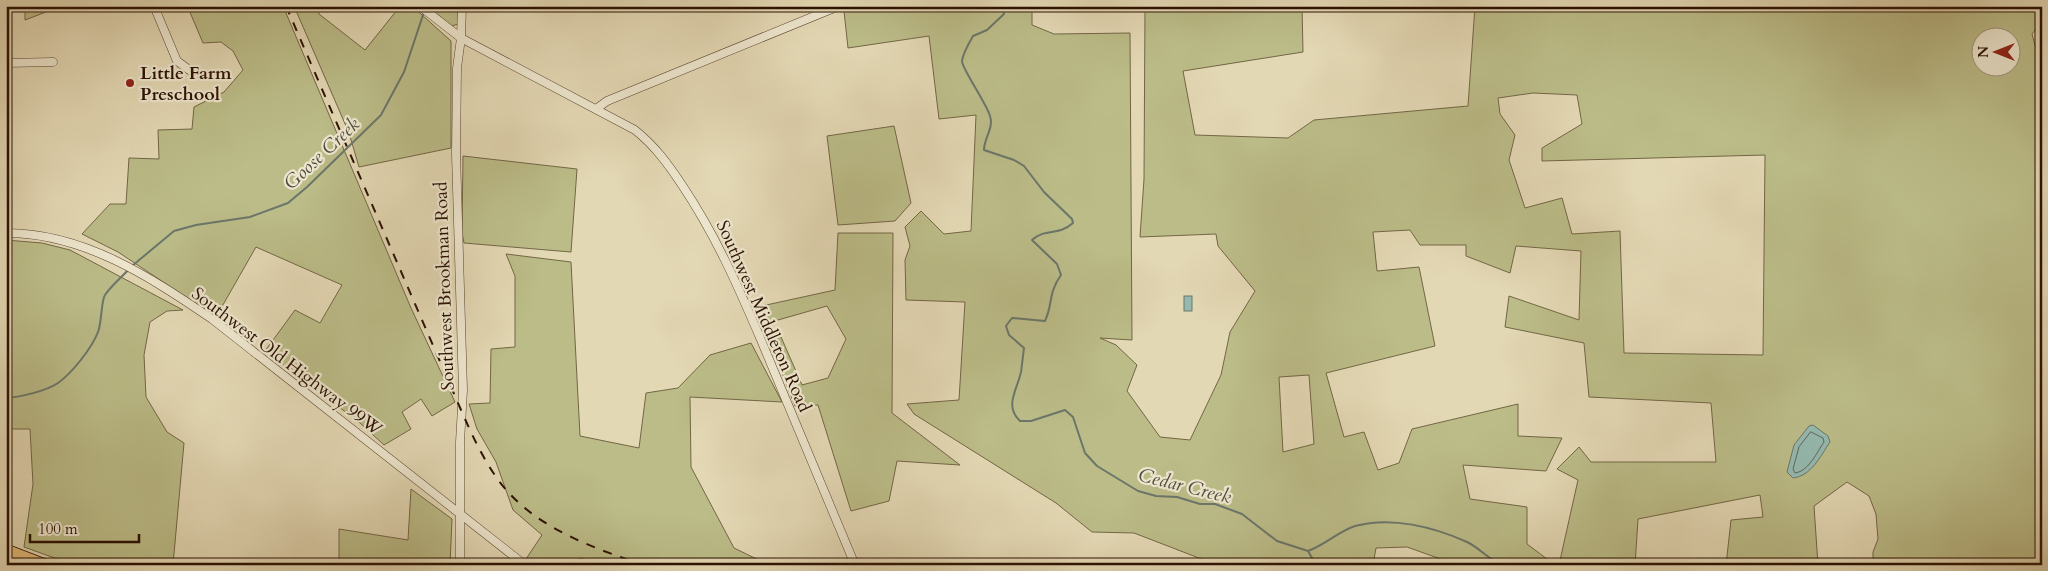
<svg xmlns="http://www.w3.org/2000/svg" width="2048" height="571" font-family="Cardo,serif">
  <style>
    .green { fill: #bbbc88; stroke: #736645; fill-rule: evenodd }
    .water { fill: #95b9af; stroke: #6b766a }
    .lines { fill: none; stroke-linecap: round; stroke-linejoin: round }
    .shore { stroke: #606558; stroke-width: 1 }
    .stream { stroke: #6b766a; stroke-width: 2 }
    .minor-casing { stroke: #59432e; stroke-width: 9 }
    .highway-casing { stroke: #2b1102; stroke-width: 13 }
    .minor { stroke: #ede6ce; stroke-width: 8 }
    .highway { stroke: #e2bc7a; stroke-width: 11 }
    .rail { stroke: #2b1102; stroke-width: 2; stroke-dasharray: 9 9; stroke-linecap: butt }
    .poi-dot { fill: #8f2418; stroke: #ede6ce; stroke-width: 2 }
    .labels { text-anchor: middle; stroke-width: 4.5; stroke-linejoin: round; paint-order: stroke }
    .poi-label { font-size: 18px; font-weight: bold; fill: #2b1102; stroke: #ede6ce; text-anchor: start }
    .street-label { font-size: 18px; fill: #2b1102; stroke: #ede6ce }
    .water-label { font-size: 19px; font-style: italic; fill: #504c3f; stroke: #ede6ce }
  </style>
  <rect width="100%" height="100%" fill="#e3d8b4"/>
  <filter id="stains"><feTurbulence type="fractalNoise" baseFrequency=".004" numOctaves="4"/><feColorMatrix values="0 0 0 0 .2 0 0 0 0 .09 0 0 0 0 .02 0 0 0 .5 -.17"/></filter>
  <radialGradient id="worn" r=".72"><stop offset=".6" stop-color="#630" stop-opacity="0"/><stop offset="1" stop-color="#630" stop-opacity=".3"/></radialGradient>
  <g class="green">
    <path d="M25,6h20l1,6 -21,8z"/>
    <path d="M283,6l128,302 44,94 -23,14 -11,-17 -19,13 9,17 -27,16 -24,-22 -95,-72 30,-41 25,13 22,-38 -86,-38 -40,70 -98,-65 -36,-18 28,-30h16l3,-46 30,1 -1,-29 34,-1 2,-22 30,-15 19,-22 -10,-19 -12,-9 -18,1 -14,-33z"/>
    <path d="M294,6h25v8l46,36 32,-40v-4h15l39,35v107l-92,19 -10,-34z"/>
    <path d="M427,6h31v18l-6,2z"/>
    <path d="M857,6h175v19l22,9 76,-1 2,307 -32,-2 16,7 21,20 -10,26 33,46 30,3 31,-65 9,-43 25,-41 -37,-45 -2,-12 -76,3 4,-58 1,-173h157l1,46 -120,19 12,64 93,3 26,-18 154,-14 7,-100h233l41,5 18,-5 275,2v18l-5,2 -5,6 3,11 7,10v510h-169v-13l5,-13 -2,-25 -7,-18 -22,-14 -33,24 4,59h-92l5,-45 32,-3 -3,-22 -122,24 -3,46h-76l19,-85 -21,-11 22,-22 12,15h125l-5,-59 -122,-6 -5,-54 -79,-16 4,-31 70,24 2,-69 -65,-5 -6,27 -44,-17v-11h-46l-10,-15 -37,2 4,39 42,-4 16,79 -109,27 18,64 20,-5 14,38 21,-7 13,-34 106,-25v32l44,2 -16,33 -83,-6 7,34 57,8v37l28,21h-106v-3l-42,-15 -31,1 -3,17h-167l-2,-5 -70,-27 -42,-1 -36,-29 -142,-89 -7,-10 52,-4 6,-98 -59,-2 -1,-40 5,-14 -5,-19 16,-16 23,23 27,-3 5,-116 -37,4 -10,-83 -81,12 -4,-37zM1980,38h30v30h-30zM1533,93l44,2 5,29 -40,24v13l223,-6 -2,200 -139,-2 -4,-122 -48,3 -10,-36 -37,10 -16,-48 6,-25 -15,-21 -2,-16zM1309,375l5,69 -31,8 -4,-75z"/>
    <path d="M894,126l17,77 -16,18 -57,4 -11,-89z"/>
    <path d="M463,156l114,13 -6,83 -107,-9 -2,-11z"/>
    <path d="M838,233h55l-1,180 68,52 -63,-4 -8,40 -38,10 -33,-106 -23,1 -25,-64 11,-5 21,48 26,-7 18,-39 -19,-33 -63,18 -7,-17 78,-17z"/>
    <path d="M6,240l36,3 28,7 113,60 -16,1 -17,11 -6,33 2,42 21,35 17,11 -11,122h-99l-50,-18 9,-63 -3,-55h-24z"/>
    <path d="M506,254l65,8 9,174 59,12 7,-55 32,-5 32,-33 41,-12 31,59 -92,-5 1,70 43,81 35,17h-159l-30,-7 -7,7h-45l-4,-3 18,-27 -29,-25 -17,-48 -19,-33 -8,-25 21,-1 1,-54 24,-2v-71z"/>
    <path d="M411,489l41,30 -2,46h-111v-36l69,11z"/>
  </g>
  <g class="water">
    <rect x="1184" y="296" width="8" height="15"/>
    <path d="M1813,425l15,11 2,6c-10,15 -19,34 -37,36l-6,-6 7,-27 15,-19z"/>
  </g>
  <g class="lines">
    <path class="shore" d="M1811,432l12,6 1,4c-7,10 -15,29 -29,31l-2,-4 6,-22z"/>
    <g class="stream">
      <path d="M1003,6l1,8 -17,16 -14,6c-4,7 -10,17 -11,25 0,8 25,43 28,55 4,12 -6,22 -6,34l30,10 10,6 20,26 28,27 1,4c-16,14 -26,4 -41,17l25,24 4,11c-13,18 -8,29 -16,46l-33,-3 -6,8 3,9 15,13c-1,8 -2,17 -3,24 -4,18 -17,34 -1,49h11l34,-11 8,7 12,36 12,13 41,25 18,5 21,1 23,7h15l27,10 35,27 31,10 8,14"/>
      <path d="M132,266l42,-35 22,-6 54,-8 38,-14 19,-16 74,-72 23,-43 20,-60"/>
      <path d="M6,398c15,-1 40,-7 52,-15 14,-10 34,-35 40,-51 4,-10 3,-31 7,-37 6,-9 16,-17 24,-26"/>
      <path d="M1308,551c17,-6 31,-20 47,-25 36,-10 79,1 112,16 13,6 22,18 35,23"/>
    </g>
    <g class="minor-casing">
      <g id="minor">
        <path d="M154,6l23,55 18,13"/>
        <path d="M420,6l41,32 174,92c20,16 33,34 47,55 34,51 55,99 79,155 32,75 63,150 94,225"/>
        <path d="M6,63l47,-1"/>
        <path d="M596,109l11,-8 232,-95"/>
        <path d="M6,233c78,0 144,44 206,86l313,246"/>
        <path d="M460,565v-123l3,-52 -7,-236 1,-86 4,-30 1,-32"/>
      </g>
    </g>
    <g class="highway-casing">
      <path id="highway" d="M6,550l39,15"/>
    </g>
    <use href="#minor" class="minor"/>
    <use href="#highway" class="highway"/>
    <path class="rail" d="M286,6l175,404c11,25 22,49 38,71 34,46 92,66 144,84"/>
  </g>
  <circle class="poi-dot" cx="130" cy="83" r="5"/>
  <g class="labels">
    <g class="poi-label">
      <text x="140" y="79">Little Farm<tspan x="140" dy="21">Preschool</tspan></text>
    </g>
    <g class="street-label">
      <text transform="translate(444 286) rotate(-92)" y="6">Southwest Brookman Road</text>
      <text transform="translate(764 316) rotate(66)" y="6">Southwest Middleton Road</text>
      <text transform="translate(287 361) rotate(37)" y="6">Southwest Old Highway 99W</text>
    </g>
    <g class="water-label">
      <text transform="translate(321 153) rotate(-43)" y="7">Goose Creek</text>
      <text transform="translate(1185 485) rotate(14)" y="7">Cedar Creek</text>
    </g>
  </g>
  <rect width="2048" height="571" fill="none" stroke="#e3d8b4" stroke-width="25"/>
  <rect x="8" y="8" width="2033" height="556" fill="none" stroke="#2b1102" stroke-width="2.5"/>
  <rect x="12" y="12" width="2023" height="546" fill="none" stroke="#2b1102"/>
  <g transform="translate(1996 52) rotate(270)"><circle r="24" fill="#ede6ce" stroke="#9f917c"/>
  <path d="M0-4L9 19L0 12L-9 19Z" fill="#8f2418"/>
  <text y="-8" font-size="14" font-weight="bold" text-anchor="middle" fill="#2b1102">N</text>
  </g>
  <path d="M30 534v8h109v-8" fill="none" stroke="#2b1102" stroke-width="2.5"/>
  <text x="38" y="534" font-size="15" fill="#2b1102" stroke="#ede6ce" stroke-width="4" paint-order="stroke">100 m</text>
  <rect width="100%" height="100%" filter="url(#stains)"/>
  <rect width="100%" height="100%" fill="url(#worn)"/>
</svg>
